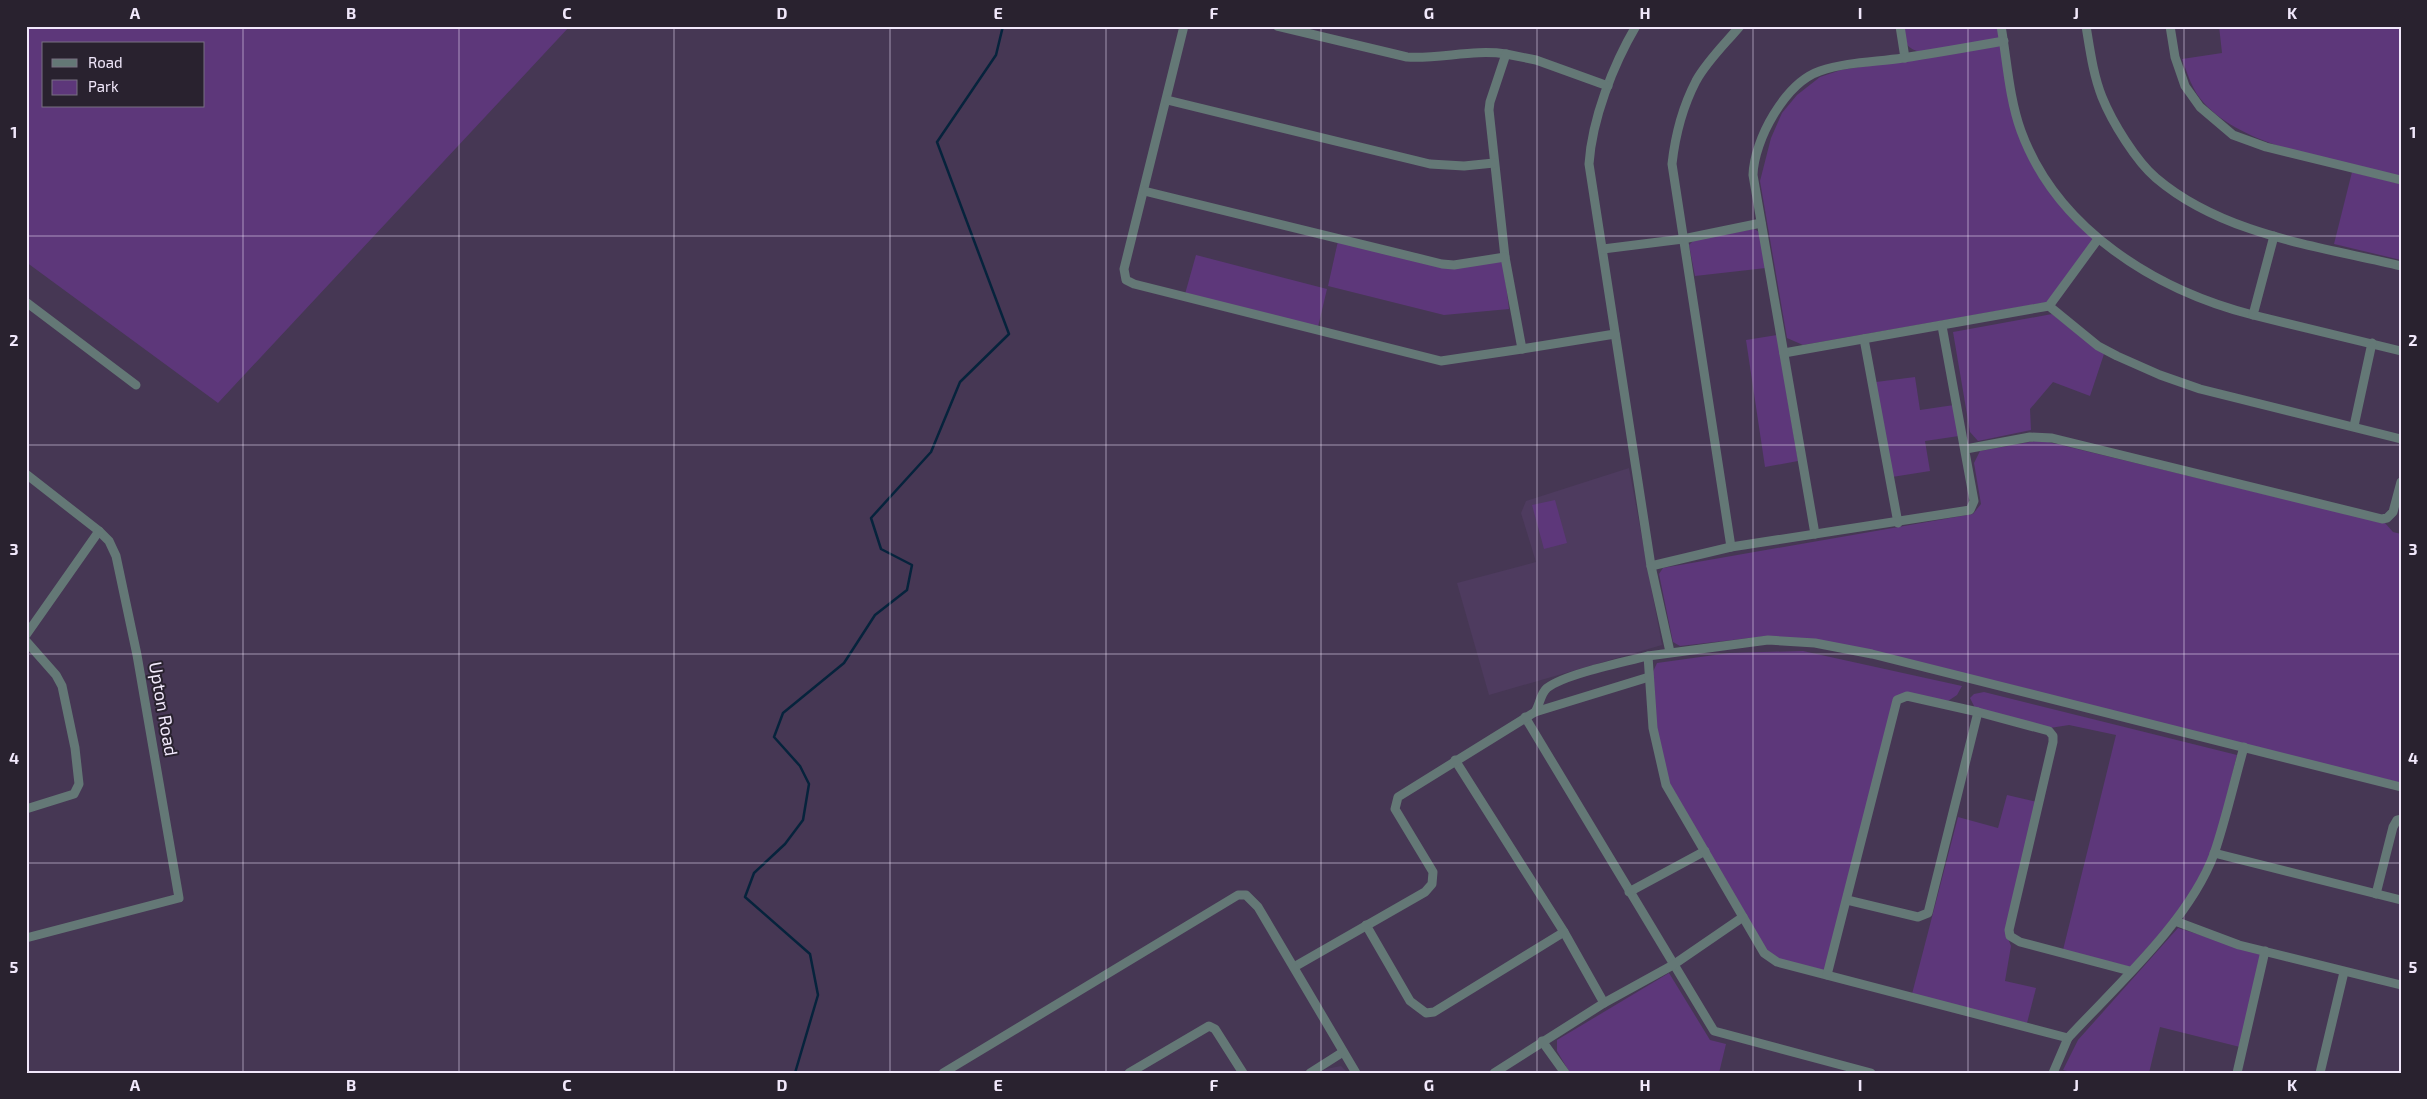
<svg xmlns="http://www.w3.org/2000/svg" width="2427" height="1099" font-family="'Exo 2',sans-serif">
  <style>
    .built { fill: #4e3b5f }
    .green { fill: #5d377a; fill-rule: evenodd }
    .lines { fill: none; stroke-linecap: round; stroke-linejoin: round }
    .stream { stroke: #06233c; stroke-width: 2.5 }
    .minor { stroke: #647876; stroke-width: 9 }
    .grid { fill: none; stroke: #f1e8fb; stroke-width: 1; stroke-opacity: 0.55 }
    .labels { text-anchor: middle; stroke-width: 4; stroke-linejoin: round; paint-order: stroke }
    .street-label { font-size: 18px; fill: #f1e8fb; stroke: #29222f }
    .neatline { fill: none; stroke: #f1e8fb; stroke-width: 2 }
    .grid-label { font-size: 16px; text-anchor: middle; font-weight: bold; fill: #f1e8fb }
  </style>
  <rect width="100%" height="100%" fill="#463754"/>
  <g class="built">
    <path d="M1629,468l33,177 -173,50 -32,-112 79,-21 -15,-49 5,-12z"/>
    <path d="M1341,1066l7,7h-29l7,-4z"/>
  </g>
  <g class="green">
    <path d="M26,26h544l-352,377 -192,-141zM44,44h160v62h-160z"/>
    <path d="M1902,26h97l3,13 -82,13c-15,-4 -16,-11 -18,-26z"/>
    <path d="M2219,26h182v150c-60,-15 -154,-26 -197,-73 -12,-13 -16,-28 -22,-44l40,-6z"/>
    <path d="M2001,45l12,68 27,64 54,63 -46,62 -245,43 -16,-7 -27,-157 11,-43 11,-25 15,-18 23,-18 21,-7z"/>
    <path d="M2352,172l49,12v76l-67,-16z"/>
    <path d="M1754,229l7,4 5,35 -71,8 -6,-31 5,-5z"/>
    <path d="M1338,241l90,23 75,-4 6,49 -65,6 -116,-29z"/>
    <path d="M1196,255l131,34 -9,38 -133,-33z"/>
    <path d="M2052,314l52,40 -14,42 -37,-14 -23,27 1,21 -53,11 -8,-9 -17,-100z"/>
    <path d="M1777,335l21,126 -33,6 -19,-127z"/>
    <path d="M1915,377l5,33 34,-5 5,31 -34,5 5,30 -38,6 -16,-95z"/>
    <path d="M2035,441h9l341,82 8,9 8,2v249l-585,-143 -49,-4 -87,10 -7,-4 -14,-68 4,-6 310,-54 8,-10 -7,-41 6,-12z"/>
    <path d="M1555,500l12,43 -23,6 -12,-44z"/>
    <path d="M1803,651l159,35 -5,9 -9,6 -47,-7 -76,279 -47,-13 -12,-8 -98,-167 -8,-28 -9,-81 6,-13 72,-10z"/>
    <path d="M1984,692l253,63c-10,39 -18,81 -35,118 -17,36 -46,65 -72,94l-67,-17 53,-215 -47,-10 -19,3 -75,-20 -5,-10 4,-4z"/>
    <path d="M2007,795l30,7 -32,129 6,15 -6,35 31,7 -9,35 -115,-29 46,-177 40,11z"/>
    <path d="M2178,928l84,26 -22,93 -80,-20 -11,46h-74l-12,-3 15,-30z"/>
    <path d="M1669,973l41,67 16,4 -7,29h-149l-13,-22v-11z"/>
  </g>
  <g class="lines">
    <path class="stream" d="M795,1073l23,-78 -8,-41 -65,-57 9,-24 31,-29 18,-24 6,-36 -9,-18 -26,-29 9,-24 61,-50 31,-48 32,-25 5,-25 -31,-16 -10,-31 60,-66 29,-70 49,-48 -72,-192 59,-87 7,-29"/>
    <g class="minor">
      <path d="M1184,26l-60,243 2,11 8,4 307,77 81,-12"/>
      <path d="M1277,26l130,31c34,2 66,-8 99,-3"/>
      <path d="M1636,26c-23,39 -44,93 -47,138l62,402 19,86"/>
      <path d="M1900,26l5,32"/>
      <path d="M2001,26c6,34 8,72 20,105 36,98 134,159 232,184"/>
      <path d="M2086,26c4,24 7,48 16,71 10,25 34,64 54,81 67,57 162,68 245,88"/>
      <path d="M2170,26l5,31 10,29 15,21 33,28 33,12 135,33"/>
      <path d="M1608,86l-72,-26 -30,-6 -16,48 -1,8 16,147 17,92 93,-15"/>
      <path d="M1167,100l263,64 34,2 30,-3"/>
      <path d="M1144,191l298,73 12,1 51,-8"/>
      <path d="M2274,236l-21,79 148,36"/>
      <path d="M1603,249l80,-10 78,-16"/>
      <path d="M26,302l110,83"/>
      <path d="M2049,306l49,40 19,10 43,19 40,14 201,50"/>
      <path d="M1864,339l34,184"/>
      <path d="M1784,353l265,-47 49,-67"/>
      <path d="M2354,426l18,-83"/>
      <path d="M1966,449l64,-12 22,1 330,81 5,-1 6,-6 8,-30"/>
      <path d="M26,474l73,57 10,10 7,15 21,99 42,243 -153,40"/>
      <path d="M1815,534l-62,-359c1,-35 32,-92 67,-104 26,-9 56,-9 83,-13 33,-5 67,-11 101,-17"/>
      <path d="M1731,547l-59,-383c3,-27 11,-58 24,-83 11,-20 29,-37 44,-55"/>
      <path d="M1651,566l80,-19 239,-37 4,-9 -32,-175"/>
      <path d="M26,635l73,-104"/>
      <path d="M26,641l30,34 6,11 13,62 4,36 -5,10 -48,15"/>
      <path d="M1648,656l120,-16 47,3 57,11 529,133"/>
      <path d="M1535,712l114,-35"/>
      <path d="M1525,717l189,314 157,42"/>
      <path d="M2214,853l187,47"/>
      <path d="M1629,892l76,-41"/>
      <path d="M2376,894l17,-67 4,-7 4,-1"/>
      <path d="M1847,900l71,17 10,-4 50,-201"/>
      <path d="M1743,917l21,36 13,9 291,76 -15,35"/>
      <path d="M2175,921l64,24 162,40"/>
      <path d="M1366,925l44,76 16,12 8,-1 130,-80 -109,-172"/>
      <path d="M1564,932l40,71"/>
      <path d="M1294,967l131,-75 7,-8 1,-12 -38,-63 3,-12 137,-85c5,-7 5,-18 12,-24 18,-14 77,-26 101,-32l5,72 13,57 77,132 -70,48 -69,38 -110,70"/>
      <path d="M1827,975l70,-275 10,-4 71,16 71,19 4,5v6l-44,188 1,6 10,6 110,29"/>
      <path d="M2068,1038c49,-53 121,-117 146,-184 12,-35 20,-72 30,-107"/>
      <path d="M1542,1041l23,32"/>
      <path d="M943,1073l295,-178h8l12,12 98,166"/>
      <path d="M1129,1073l80,-47 6,3 28,44"/>
      <path d="M1310,1073l33,-21"/>
      <path d="M2237,1073l28,-122"/>
      <path d="M2320,1073l24,-101"/>
    </g>
  </g>
  <path class="grid" d="M243,26v1047M459,26v1047M674,26v1047M890,26v1047M1106,26v1047M1321,26v1047M1537,26v1047M1753,26v1047M1968,26v1047M2184,26v1047M26,236h2375M26,445h2375M26,654h2375M26,863h2375"/>
  <g class="labels">
    <g class="street-label">
      <text transform="translate(163 709) rotate(80)" y="6">Upton Road</text>
    </g>
  </g>
  <rect width="2427" height="1099" fill="none" stroke="#29222f" stroke-width="55"/>
  <rect x="42" y="42" width="162" height="65" fill="#29222f" stroke="#797181"/>
  <rect x="52" y="59" width="25" height="8" fill="#647876" stroke="#797181"/>
  <text x="88" y="68" font-size="15" fill="#f1e8fb">Road</text>
  <rect x="52" y="80" width="25" height="15" fill="#5d377a" stroke="#797181"/>
  <text x="88" y="92" font-size="15" fill="#f1e8fb">Park</text>
  <rect x="28" y="28" width="2372" height="1044" class="neatline"/>
  <g class="grid-label">
    <text x="135" y="19">A</text>
    <text x="351" y="19">B</text>
    <text x="567" y="19">C</text>
    <text x="782" y="19">D</text>
    <text x="998" y="19">E</text>
    <text x="1214" y="19">F</text>
    <text x="1429" y="19">G</text>
    <text x="1645" y="19">H</text>
    <text x="1860" y="19">I</text>
    <text x="2076" y="19">J</text>
    <text x="2292" y="19">K</text>
    <text x="14" y="138">1</text>
    <text x="2413" y="138">1</text>
    <text x="14" y="346">2</text>
    <text x="2413" y="346">2</text>
    <text x="14" y="555">3</text>
    <text x="2413" y="555">3</text>
    <text x="14" y="764">4</text>
    <text x="2413" y="764">4</text>
    <text x="14" y="973">5</text>
    <text x="2413" y="973">5</text>
    <text x="135" y="1091">A</text>
    <text x="351" y="1091">B</text>
    <text x="567" y="1091">C</text>
    <text x="782" y="1091">D</text>
    <text x="998" y="1091">E</text>
    <text x="1214" y="1091">F</text>
    <text x="1429" y="1091">G</text>
    <text x="1645" y="1091">H</text>
    <text x="1860" y="1091">I</text>
    <text x="2076" y="1091">J</text>
    <text x="2292" y="1091">K</text>
  </g>
</svg>
